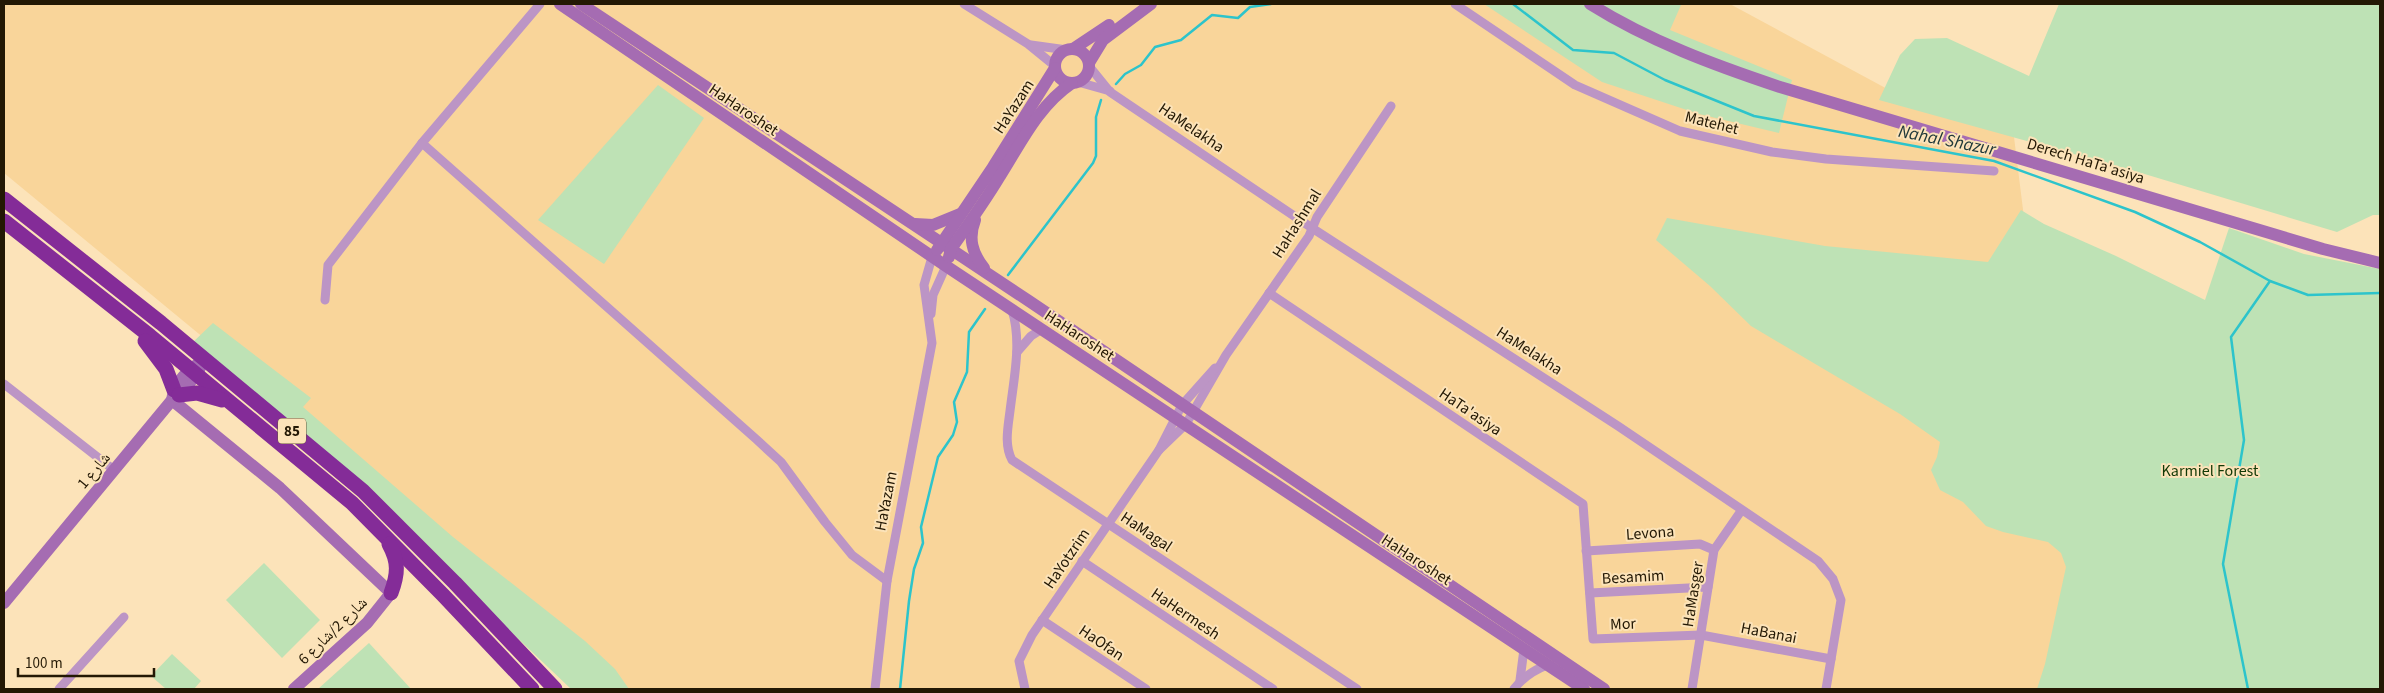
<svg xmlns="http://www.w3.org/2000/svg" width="2384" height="693" font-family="'Source Sans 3','Noto Naskh Arabic',sans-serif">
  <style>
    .built { fill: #f9d59a }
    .green { fill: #bee2b5 }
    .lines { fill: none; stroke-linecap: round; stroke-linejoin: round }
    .stream { stroke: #2dc4cb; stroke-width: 2.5 }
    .street { stroke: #bc95c5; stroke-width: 9 }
    .secondary { stroke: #a56cb2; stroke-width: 12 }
    .highway { stroke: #842c98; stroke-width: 15 }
    .labels { text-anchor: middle; stroke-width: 4; stroke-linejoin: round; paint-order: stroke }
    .shield { fill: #fce3b9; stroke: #64553a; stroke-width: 1 }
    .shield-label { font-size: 15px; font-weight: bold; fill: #231804 }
    .street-label { font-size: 16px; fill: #231804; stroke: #fce3b9 }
    .park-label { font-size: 16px; fill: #113906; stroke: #fce3b9 }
    .water-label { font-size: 18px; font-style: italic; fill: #21393a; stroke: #fce3b9 }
  </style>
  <rect width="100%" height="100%" fill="#fce3b9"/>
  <path class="built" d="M4,4h1726l187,101 97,32 56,451 -20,101h-1449l-173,-166 -424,-350z"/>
  <g class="green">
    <path d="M1484,4h201l-4,1 -11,25 122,50 -13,53 -80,-19 -97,-32z"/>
    <path d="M2059,4h321v211h-7l-36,17 -209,-63 -249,-69 21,-45 15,-16 32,-1 82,38z"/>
    <path d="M658,85l46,33 -100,146 -66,-44z"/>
    <path d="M2021,210l23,14 72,32 89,44 24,-72 75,26 76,15v420h-343l8,-25 21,-97 -5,-14 -13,-11 -45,-10 -17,-6 -23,-24 -23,-12 -9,-20 6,-13 3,-15 -40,-28 -149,-88 -41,-40 -54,-46 11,-22 158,28 163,16z"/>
    <path d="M213,323l98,75 -8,9 150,130 132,104 30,28 14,20h-58l-81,-77 -298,-269z"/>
    <path d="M264,563l56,57 -38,38 -56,-58z"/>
    <path d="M369,643l42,46h-93z"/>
    <path d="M172,654l29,27 -7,8h-28l-15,-13z"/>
  </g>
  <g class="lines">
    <g class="stream">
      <path d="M1513,4l60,46 41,3 51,27 89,36 240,45 141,51 65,30 70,39 38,14 72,-2"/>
      <path d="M1116,84l9,-10 16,-9 14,-18 26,-7 31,-25 26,3 12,-11 21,-3"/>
      <path d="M1008,275l85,-112 3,-7v-39l5,-17"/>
      <path d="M900,689l9,-88 5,-32 9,-26 -2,-16 17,-70 15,-22 4,-13 -3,-20 13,-30 2,-40 16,-23"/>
      <path d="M2248,689l-25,-125 21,-124 -13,-103 39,-56"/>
    </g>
    <g class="street">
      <path d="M540,4l-118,139 334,296 25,23 44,60 27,33 35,26"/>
      <path d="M964,4l64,40 27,22"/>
      <path d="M1455,4l120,81 105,46 92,21 54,7 168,12"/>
      <path d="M1031,45l36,5"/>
      <path d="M1089,66l21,26 202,136 306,198 200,135 15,18 8,21 -15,89"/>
      <path d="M1078,82l32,9"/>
      <path d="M1269,293l314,211 10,135 108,-4 130,24"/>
      <path d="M325,300l3,-35 94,-122"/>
      <path d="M1012,310c10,32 2,67 -2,101 -2,16 -6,34 2,49l345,229"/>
      <path d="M931,314l2,-19 13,-29"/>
      <path d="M1017,352l14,-16 11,-7"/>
      <path d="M4,384l110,86"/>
      <path d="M1159,450l27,-26 40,-69 83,-119 8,-19 74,-111"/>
      <path d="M1586,551l114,-7 14,6"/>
      <path d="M1082,561l191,128"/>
      <path d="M1590,593l118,-6"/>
      <path d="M1042,620l104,69"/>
      <path d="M1520,680l4,-31"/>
      <path d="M59,689l65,-72"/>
      <path d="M875,689l12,-108 45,-238 -8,-58 8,-28"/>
      <path d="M1025,689l-6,-28 13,-26 127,-185 23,-45 33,-37"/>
      <path d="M1514,689c9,-12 20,-19 33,-24"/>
      <path d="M1692,689l22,-139 27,-39"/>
    </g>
    <g class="secondary">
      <path d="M560,4l386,262 638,423"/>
      <path d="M581,4l448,297 575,388"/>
      <path d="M1590,4c59,37 124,61 190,83l543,162 57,14"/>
      <path d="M1073,49l36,-24"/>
      <circle cx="1072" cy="66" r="17"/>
      <path d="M1089,63l14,-23 48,-36"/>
      <path d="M975,220c-7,18 -3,33 9,48"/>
      <path d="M915,224l18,1 27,-11"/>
      <path d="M937,250l56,-83 62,-99"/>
      <path d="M949,257l2,-8c17,-24 34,-48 49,-73 21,-33 38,-70 72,-93"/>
      <path d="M174,399l12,-11 14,-20"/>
      <path d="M172,400l108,88 111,105 -24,30 -73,66"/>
      <path d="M4,603l168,-203c3,-20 17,-30 33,-41"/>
    </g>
    <g class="highway">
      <path d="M4,199l157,124 202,168 92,92 100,106"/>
      <path d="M4,221l146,115 202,167 91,92 89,94"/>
      <path d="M145,341l21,28 8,21"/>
      <path d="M179,395l18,-2 25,7"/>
      <path d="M389,544c10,18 9,30 2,49"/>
    </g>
  </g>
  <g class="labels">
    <rect class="shield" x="278" y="418.5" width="28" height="25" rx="4"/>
    <g class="shield-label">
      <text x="292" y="436">85</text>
    </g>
    <g class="street-label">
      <text transform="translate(1013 106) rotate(-57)" y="6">HaYazam</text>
      <text transform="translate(744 109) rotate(34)" y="6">HaHaroshet</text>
      <text transform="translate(1712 122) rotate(14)" y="6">Matehet</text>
      <text transform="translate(1192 127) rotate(34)" y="6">HaMelakha</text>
      <text transform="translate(2086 160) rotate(17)" y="6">Derech HaTa'asiya</text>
      <text transform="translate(1296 223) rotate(-58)" y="6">HaHashmal</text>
      <text transform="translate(1080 335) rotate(33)" y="6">HaHaroshet</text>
      <text transform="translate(1530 350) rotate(33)" y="6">HaMelakha</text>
      <text transform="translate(1471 411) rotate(34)" y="6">HaTa'asiya</text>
      <text transform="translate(93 470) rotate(-50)" y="6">شارع 1</text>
      <text transform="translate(885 501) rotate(-79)" y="6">HaYazam</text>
      <text transform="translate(1147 531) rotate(34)" y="6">HaMagal</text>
      <text transform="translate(1650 532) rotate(-4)" y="6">Levona</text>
      <text transform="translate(1066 558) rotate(-56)" y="6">HaYotzrim</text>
      <text transform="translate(1417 559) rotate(33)" y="6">HaHaroshet</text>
      <text transform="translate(1633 576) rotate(-3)" y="6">Besamim</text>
      <text transform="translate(1692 594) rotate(-81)" y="6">HaMasger</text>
      <text transform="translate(1186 613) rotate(34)" y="6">HaHermesh</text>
      <text transform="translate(1623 623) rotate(-2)" y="6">Mor</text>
      <text transform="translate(332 630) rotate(-44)" y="6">شارع 2/شارع 6</text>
      <text transform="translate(1769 632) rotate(11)" y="6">HaBanai</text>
      <text transform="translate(1102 642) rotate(34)" y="6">HaOfan</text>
    </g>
    <g class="park-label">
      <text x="2210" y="476">Karmiel Forest</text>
    </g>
    <g class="water-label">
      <text transform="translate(1947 140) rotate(11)" y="6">Nahal Shazur</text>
    </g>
  </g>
  <rect width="2384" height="693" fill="none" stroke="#231804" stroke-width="10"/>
  <path d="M18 668v8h136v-8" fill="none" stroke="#231804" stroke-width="2.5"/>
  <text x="25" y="668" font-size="15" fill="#231804" stroke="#fce3b9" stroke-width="4" paint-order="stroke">100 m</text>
</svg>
